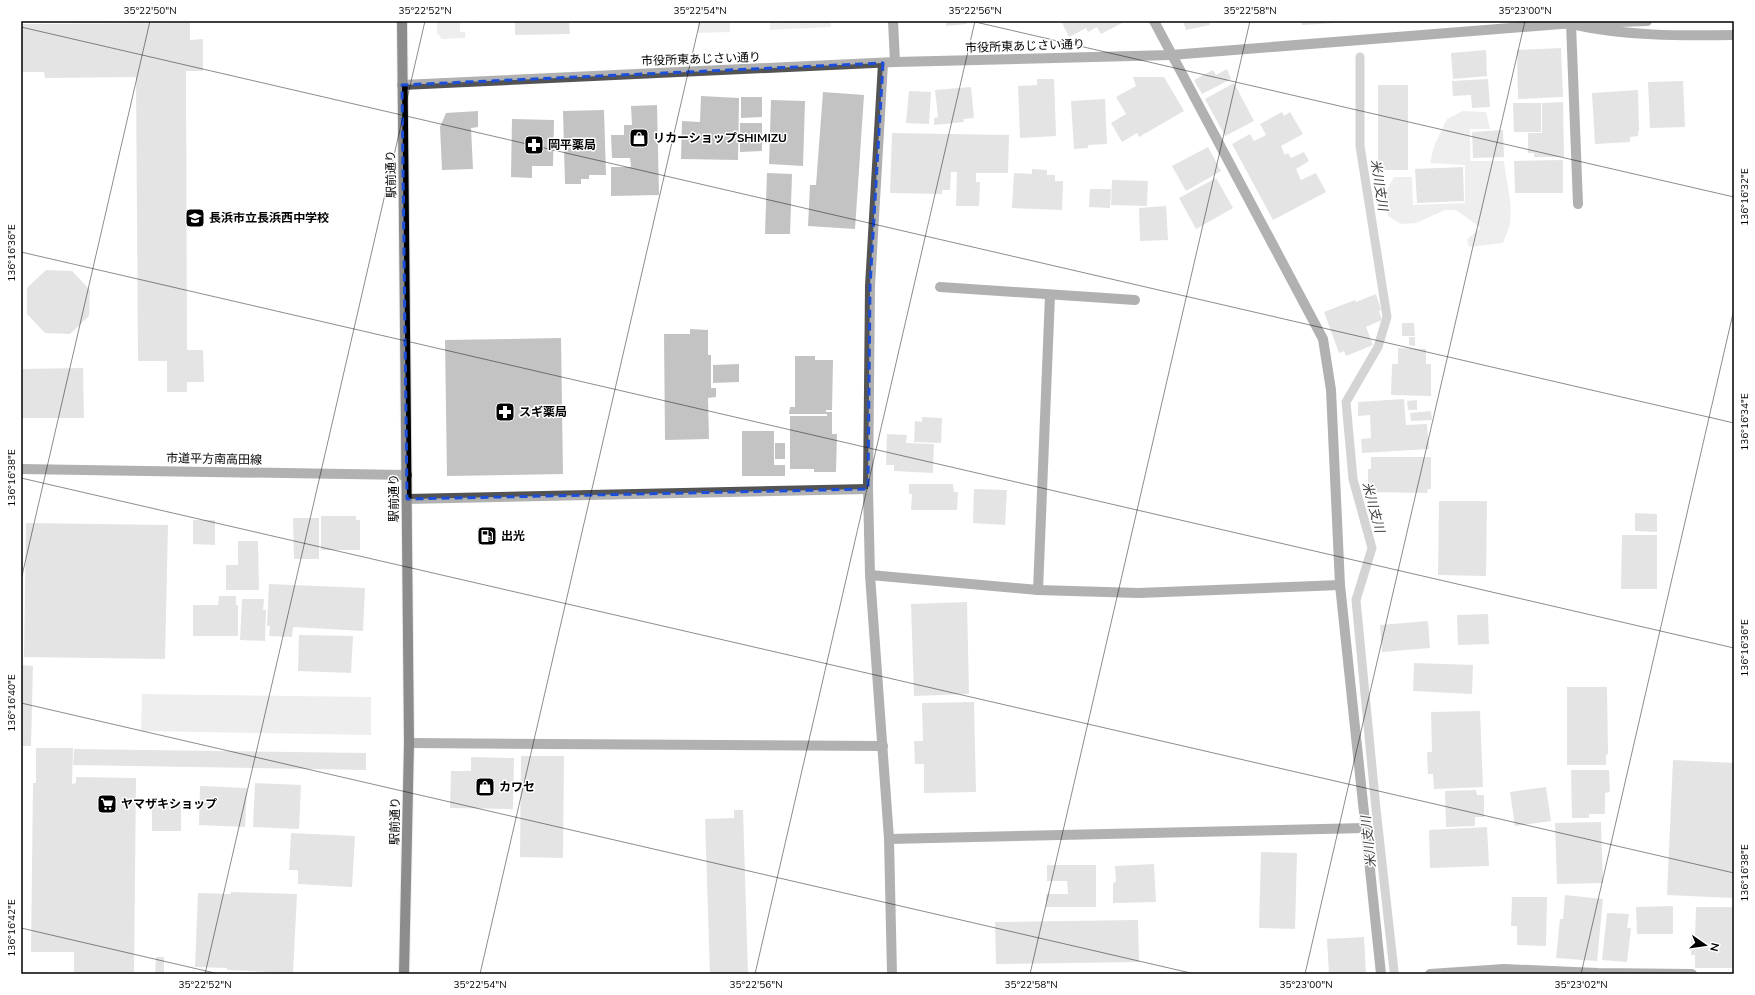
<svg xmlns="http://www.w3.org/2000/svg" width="1755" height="995" font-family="'Nunito Sans','Noto Sans JP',sans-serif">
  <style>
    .green { fill: #dadada }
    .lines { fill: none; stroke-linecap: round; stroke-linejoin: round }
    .stream { stroke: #a1a1a1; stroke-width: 9 }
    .building { fill: #c3c3c3 }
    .major-casing { stroke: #dbdbdb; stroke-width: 12 }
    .minor { stroke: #535353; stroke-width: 10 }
    .major { stroke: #000; stroke-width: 10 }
    .marked { fill: none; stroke: #1d4ed8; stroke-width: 3; stroke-dasharray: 8 5; stroke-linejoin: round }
    .ticks { fill: none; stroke: #000; stroke-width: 1; stroke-opacity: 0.45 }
    .labels { text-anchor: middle; stroke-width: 3; stroke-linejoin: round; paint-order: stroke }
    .street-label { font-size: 12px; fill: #000; stroke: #fff }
    .poi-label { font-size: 12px; font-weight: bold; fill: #000; stroke: #fff; text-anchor: start }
    .water-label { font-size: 13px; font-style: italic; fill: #424242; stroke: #fff }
    .neatline { fill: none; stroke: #000; stroke-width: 1.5 }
    .ticks-label { font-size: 10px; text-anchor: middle; fill: #000 }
  </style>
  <rect width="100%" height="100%" fill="#fff"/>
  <g class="green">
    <path d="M437,21h47v2l-24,-1v10h5v6l-23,1 -5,-6z"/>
    <path d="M697,21h33v11l-32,1z"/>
    <path d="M770,21h4v2l24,-2h33v6l-61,3z"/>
    <path d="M1463,111l23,1 4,17h-20v32h34c2,21 9,41 6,62 -1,7 -5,14 -7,20l-34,4 -2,-8 14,-11 -25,-18h-11l-29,13 -15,1 -13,-8 -5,-19 11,-20h18l1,28 52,-2v-38l-35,-2 4,-17 13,-27z"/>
    <path d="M142,694l229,3v38l-230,-4z"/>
  </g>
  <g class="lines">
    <path class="stream" d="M1360,57v89l27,171 -9,30 -32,55 7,77 19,69 -16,52 20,209 18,162"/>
  </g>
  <g class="building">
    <path d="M515,21h54l1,13 -55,1z"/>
    <path d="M946,21h20l1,3 -21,2z"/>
    <path d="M1061,21h65l-25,13 -4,-7 -9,5 -2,-4 -17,9z"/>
    <path d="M1183,21h26l1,4 -24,5z"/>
    <path d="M1302,21h46l1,1 -47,3z"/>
    <path d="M190,23v17l13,-1v32h-17l1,279h16l1,32h-17v10h-20v-31h-29l-2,-284 -91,1 -1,-6h-23v-48z"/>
    <path d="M1561,48l2,49 -45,2 -1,-49z"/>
    <path d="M1486,50l1,26 -34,3 -2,-26z"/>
    <path d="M1227,69l4,10 -29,15 -8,-14 19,-10 3,5z"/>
    <path d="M1133,77h31l20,34 -45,26 -2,-4 -15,9 -11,-19 15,-9 -10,-17 20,-11z"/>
    <path d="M1037,79h17l2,57 -36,2 -2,-52 19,-1z"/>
    <path d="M1488,79l2,28 -18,1 -1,-13 -18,1 -1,-15z"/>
    <path d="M1683,81l2,46 -35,1 -2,-46z"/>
    <path d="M1234,83l20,38 -29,15 -20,-37z"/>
    <rect x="1378" y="85" width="30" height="85"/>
    <path d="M971,87l3,31 -11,1 1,3 -30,3v-7l4,-1 -3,-27z"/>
    <path d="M1638,90l1,41h-1v5l-8,1v5l-35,2 -3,-51z"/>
    <path d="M909,91l22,1 -2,32 -23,-1z"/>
    <path d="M823,92l41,3 -9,134 -47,-3 2,-41h6z"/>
    <path d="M701,96l38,2 -1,62 -57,-1 1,-38 18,1z"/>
    <path d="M741,97h21v20l-21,1z"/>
    <path d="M1105,99l2,45 -19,1v3l-14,1 -3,-48z"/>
    <path d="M771,100l34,1 -2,65 -34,-2z"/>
    <path d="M1563,102l1,55h-30v-4h-6v-20h14v-30z"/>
    <path d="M1513,103h28v29h-27z"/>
    <path d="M657,105l2,90 -48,1v-29h20l-1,-9h-18l-1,-23h13v-10h8l-1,-19z"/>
    <path d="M604,110l2,65h-17v4h-8v5h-16l-2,-73z"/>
    <path d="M478,111v16l-7,1 2,41 -31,1 -2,-43 6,-14z"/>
    <path d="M1282,112l2,4 6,-4 13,22 -22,12 4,9 3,-2 3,5 13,-6 5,9 -13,8 5,11 15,-7 10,19 -53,28 -41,-76 18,-10 4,7 12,-6 -6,-11z"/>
    <path d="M512,119l42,1 -1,46h-21v12l-21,-1z"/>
    <path d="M740,123h22v28l-22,1z"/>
    <path d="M1503,130l1,27 -31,1 -1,-26z"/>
    <path d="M892,133l117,2 -1,38h-32v9h4l-1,24h-23l1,-34h-6l-1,18h-8v4l-52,-1z"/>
    <path d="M1208,147l13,24 -35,20 -14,-25z"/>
    <path d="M1563,160v33h-48l-1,-32z"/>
    <path d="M1463,167l1,34 -47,2 -2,-34z"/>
    <path d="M1032,169l15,1v5h8v6h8l-1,29 -50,-2 2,-35 18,1z"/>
    <path d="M767,173l25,1 -2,60h-25z"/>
    <path d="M1216,178l17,30 -37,21 -17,-31z"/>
    <path d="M1112,180l36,1 -1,25 -36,-1z"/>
    <path d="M1090,189h21l-1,19 -21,-1z"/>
    <path d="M1166,206l2,34 -28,1 -1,-33z"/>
    <path d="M46,270l26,1 18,19 -1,26 -19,18 -25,-1 -18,-19v-26z"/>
    <path d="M21,289h1l1,28h-2z"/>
    <path d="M1376,294l5,16 -2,1 3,9 -16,7 7,18 -27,11 -2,-5 -5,2 -15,-41 31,-12 1,2z"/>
    <path d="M1402,323h12l1,13h-13z"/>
    <path d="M690,329l18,1v25h3v33h5v9l-8,1 1,41 -44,1 -1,-106h26z"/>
    <path d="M1409,337h6v9l-6,-1z"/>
    <path d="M561,338l2,136 -116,2 -2,-136z"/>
    <path d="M1398,348l28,1v15h5v32l-40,-1 1,-31h6z"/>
    <path d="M795,356h20v4h18l-1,50h-6v2h6v22h5l-1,38h-22v-3h-24v-53h37v-2h-38l1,-7h5z"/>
    <path d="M739,364v18l-26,1v-18z"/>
    <path d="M83,368l1,50h-63v-49z"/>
    <path d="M1404,399l2,26 21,-1 2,25 -67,4 -1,-14 10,-1 -1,-23 -12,1v-14z"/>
    <path d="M1417,400v10h-9l-1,-9z"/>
    <path d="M1431,411l1,9 -21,1 -1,-8z"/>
    <path d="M922,417l20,1 -1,25 -27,-1 1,-21 7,1z"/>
    <path d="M742,431h32v34h11v11h-43z"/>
    <path d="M887,434l20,1 -1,8 28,1 -1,29 -39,-2v-6h-8z"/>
    <rect x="775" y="443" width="10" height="16"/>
    <path d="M1371,457h60v32h-3l-1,4 -56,-1v-3h-3v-20h3z"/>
    <path d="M909,484h44l1,8h4l-1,18h-46l1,-16h-3z"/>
    <path d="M974,489l33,1 -2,35 -32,-2z"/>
    <path d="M1439,501h48l-1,75 -48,-1z"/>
    <path d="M1635,513l22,1v18l-22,-1z"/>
    <path d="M321,516h35v4h4v30h-39z"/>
    <path d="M293,518h26v41h-25z"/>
    <path d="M193,520h22v25l-22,-1z"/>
    <path d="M26,523l142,2 -3,134 -141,-2z"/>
    <path d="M1622,535h35v54h-36z"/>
    <path d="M238,541h20l1,49h-33v-25h12z"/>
    <path d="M269,584l96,4 -2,43 -70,-4 -1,10 -23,-1 1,-10h-3z"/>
    <path d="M219,596h17v9h2v31h-45v-31h25z"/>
    <path d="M242,599h22l-1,11h3l-1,31 -25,-1z"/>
    <path d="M967,602l2,92 -55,2 -3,-92z"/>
    <path d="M1488,614l1,30 -31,1 -1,-30z"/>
    <path d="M1428,621l2,27 -48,4 -2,-27z"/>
    <path d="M299,635l54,1 -2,37 -53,-2z"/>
    <path d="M1414,663l59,2 -1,29 -59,-3z"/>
    <path d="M21,665l12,1 -2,80h-10z"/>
    <path d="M1567,687h40l1,67 -2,1v10h-39z"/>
    <path d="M974,702l2,90 -52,1v-29h-9l-1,-23h9l-1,-38z"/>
    <path d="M1480,711l3,76 -49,2 -1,-15h-5l-1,-22h5l-1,-40z"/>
    <path d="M36,748h37l-1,36 4,-1v-6l60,1 -2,196h-60v-22h-43l2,-169h3z"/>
    <path d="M21,749h2l-1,100h-1z"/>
    <path d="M74,749l292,4v17l-293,-5z"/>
    <path d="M521,756h43l-1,102 -43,-1z"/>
    <path d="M471,757l43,1 -1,51 -63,-1 1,-37h20z"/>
    <path d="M1673,760l61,3v135l-67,-3z"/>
    <path d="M1571,770h38l1,22 -5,1v21h-16v4h-17z"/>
    <path d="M255,783l46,2 -2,44 -46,-2z"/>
    <path d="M200,786l47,2 -2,39 -46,-2z"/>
    <path d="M1546,787l5,34 -36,5 -5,-34z"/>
    <path d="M1476,790l1,5h7v22h-9v9l-29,1 -1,-36z"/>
    <path d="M152,799l29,1v31h-29z"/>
    <path d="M734,810h9l5,164h-38l-5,-155 29,-1z"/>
    <path d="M1601,822l2,61 -46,1 -2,-61z"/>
    <path d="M1487,827l2,39 -59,2 -1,-38z"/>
    <path d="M291,833l64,3 -3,51 -54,-3v-14h-9z"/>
    <path d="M1261,852l36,1 -2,76 -36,-1z"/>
    <path d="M1154,864l2,38 -43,1v-20l3,-1 -1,-16z"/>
    <path d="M1047,865h49v42h-50v-13h22l-1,-13h-20z"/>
    <path d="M231,892l66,2 -4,79 -66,-3v-2l-32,-1 3,-74 32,1z"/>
    <path d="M1565,895l38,4 -6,62 -41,-3 4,-39h3z"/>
    <path d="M1512,897h35l-1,49 -29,-1v-19h-6z"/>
    <path d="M1673,906v28h-36l-1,-27z"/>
    <path d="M1696,907h38v61h-39v-13h-4v-17h4z"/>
    <path d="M1607,913l22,1 -2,14h4l-4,34 -25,-2z"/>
    <path d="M1138,920l1,42 -143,2 -1,-42z"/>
    <path d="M1364,937l2,37h-37l-2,-35z"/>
    <path d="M156,957h8v17h-9z"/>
    <path d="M27,972l26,1v1h-26z"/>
  </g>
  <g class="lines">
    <g class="major-casing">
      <path id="major" d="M402,21l7,722 -5,231"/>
    </g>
    <g class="minor">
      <path d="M893,21l2,41"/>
      <path d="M1154,21l169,318 8,51 9,195 41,389"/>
      <path d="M883,63l-13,223 -2,203 2,86 19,264 3,135"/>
      <path d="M402,85l493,-23 276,-7 390,-31 86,-3"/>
      <path d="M1578,204l-7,-180c54,12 108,12 163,11"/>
      <path d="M940,287l195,13"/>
      <path d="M21,469l386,6"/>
      <path d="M407,499l461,-10"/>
      <path d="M870,575l168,15 12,-295"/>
      <path d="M1038,590l101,3 201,-8"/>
      <path d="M409,743l474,3"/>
      <path d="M889,839l476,-11"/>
      <path d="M1430,974l74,-5 94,4 94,1"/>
    </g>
    <use href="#major" class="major"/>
  </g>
  <path d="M0 0H1755V995H0ZM883,63l-13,223 -2,203 -461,10 -5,-414z" fill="#fff" fill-opacity=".55" fill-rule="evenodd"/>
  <path class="marked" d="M883,63l-13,223 -2,203 -461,10 -5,-414z"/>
  <path class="ticks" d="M971,21l763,176M21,27l1713,396M21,252l1713,396M21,478l1713,395M21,580l129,-559M21,703l1174,271M21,928l198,46M205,974l220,-953M480,974l220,-953M755,974l220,-953M1030,974l220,-953M1305,974l220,-953M1581,974l153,-665"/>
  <defs>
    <g id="shop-square" transform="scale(1)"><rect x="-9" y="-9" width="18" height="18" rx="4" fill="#000" stroke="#fff"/><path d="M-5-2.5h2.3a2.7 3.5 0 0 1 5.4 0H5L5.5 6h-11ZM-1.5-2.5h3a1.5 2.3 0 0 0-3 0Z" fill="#fff"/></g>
    <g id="pharmacy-square" transform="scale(1)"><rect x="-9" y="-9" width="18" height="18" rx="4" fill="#000" stroke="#fff"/><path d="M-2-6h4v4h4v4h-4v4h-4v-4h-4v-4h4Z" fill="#fff"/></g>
    <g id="school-square" transform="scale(1)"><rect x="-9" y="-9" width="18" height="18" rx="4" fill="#000" stroke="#fff"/><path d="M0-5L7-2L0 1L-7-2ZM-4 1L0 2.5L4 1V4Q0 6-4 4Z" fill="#fff"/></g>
    <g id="fuel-square" transform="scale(1)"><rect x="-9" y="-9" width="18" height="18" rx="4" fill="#000" stroke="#fff"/><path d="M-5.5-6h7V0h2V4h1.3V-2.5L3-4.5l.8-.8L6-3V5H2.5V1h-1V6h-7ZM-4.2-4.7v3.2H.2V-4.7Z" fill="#fff"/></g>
    <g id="supermarket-square" transform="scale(1)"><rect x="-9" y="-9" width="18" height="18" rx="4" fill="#000" stroke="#fff"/><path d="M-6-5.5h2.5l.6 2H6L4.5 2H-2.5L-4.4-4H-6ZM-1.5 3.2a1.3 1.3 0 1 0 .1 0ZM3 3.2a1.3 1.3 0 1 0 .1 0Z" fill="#fff"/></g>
  </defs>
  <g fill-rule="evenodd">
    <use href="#shop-square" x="639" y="138"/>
    <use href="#pharmacy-square" x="534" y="145"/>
    <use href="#school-square" x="195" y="218"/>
    <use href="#pharmacy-square" x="505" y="412"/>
    <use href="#fuel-square" x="487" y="536"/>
    <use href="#shop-square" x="485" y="787"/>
    <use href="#supermarket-square" x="107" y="804"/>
  </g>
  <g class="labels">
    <g class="street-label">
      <text transform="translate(1025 46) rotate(-2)" y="4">市役所東あじさい通り</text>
      <text transform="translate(701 59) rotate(-2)" y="4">市役所東あじさい通り</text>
      <text transform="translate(391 174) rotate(-91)" y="4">駅前通り</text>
      <text transform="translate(214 459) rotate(1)" y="4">市道平方南高田線</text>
      <text transform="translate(394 498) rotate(-90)" y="4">駅前通り</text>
      <text transform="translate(395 821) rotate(-89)" y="4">駅前通り</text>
    </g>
    <g class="poi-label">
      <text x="653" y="142">リカーショップSHIMIZU</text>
      <text x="548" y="149">岡平薬局</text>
      <text x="209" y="222">長浜市立長浜西中学校</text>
      <text x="519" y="416">スギ薬局</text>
      <text x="501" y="540">出光</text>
      <text x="499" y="791">カワセ</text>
      <text x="121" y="808">ヤマザキショップ</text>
    </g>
    <g class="water-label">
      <text transform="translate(1380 185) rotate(81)" y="5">米川支川</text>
      <text transform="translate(1374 507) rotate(75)" y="5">米川支川</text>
      <text transform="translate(1368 842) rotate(-96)" y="5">米川支川</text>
    </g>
  </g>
  <rect width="1755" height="995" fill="none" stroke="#ffffff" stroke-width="44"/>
  <g transform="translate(1705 945) rotate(103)" stroke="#ffffff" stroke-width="3" paint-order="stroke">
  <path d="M0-3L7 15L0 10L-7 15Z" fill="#000000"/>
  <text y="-6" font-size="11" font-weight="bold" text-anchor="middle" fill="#000000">N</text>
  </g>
  <rect x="22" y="22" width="1711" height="951" class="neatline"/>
  <g class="ticks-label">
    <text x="150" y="14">35°22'50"N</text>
    <text x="425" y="14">35°22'52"N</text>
    <text x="700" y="14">35°22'54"N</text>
    <text x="975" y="14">35°22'56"N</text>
    <text x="1250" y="14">35°22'58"N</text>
    <text x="1525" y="14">35°23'00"N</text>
    <text transform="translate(1744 197) rotate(-90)" y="4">136°16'32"E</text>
    <text transform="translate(11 253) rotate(-90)" y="4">136°16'36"E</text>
    <text transform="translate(1744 422) rotate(-90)" y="4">136°16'34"E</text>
    <text transform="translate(11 478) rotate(-90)" y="4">136°16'38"E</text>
    <text transform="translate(1744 648) rotate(-90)" y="4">136°16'36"E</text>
    <text transform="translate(11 703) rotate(-90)" y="4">136°16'40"E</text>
    <text transform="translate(1744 873) rotate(-90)" y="4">136°16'38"E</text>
    <text transform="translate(11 928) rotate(-90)" y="4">136°16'42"E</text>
    <text x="205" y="988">35°22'52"N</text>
    <text x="480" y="988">35°22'54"N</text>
    <text x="756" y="988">35°22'56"N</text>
    <text x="1031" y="988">35°22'58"N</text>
    <text x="1306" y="988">35°23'00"N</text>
    <text x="1581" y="988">35°23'02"N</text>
  </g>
</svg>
